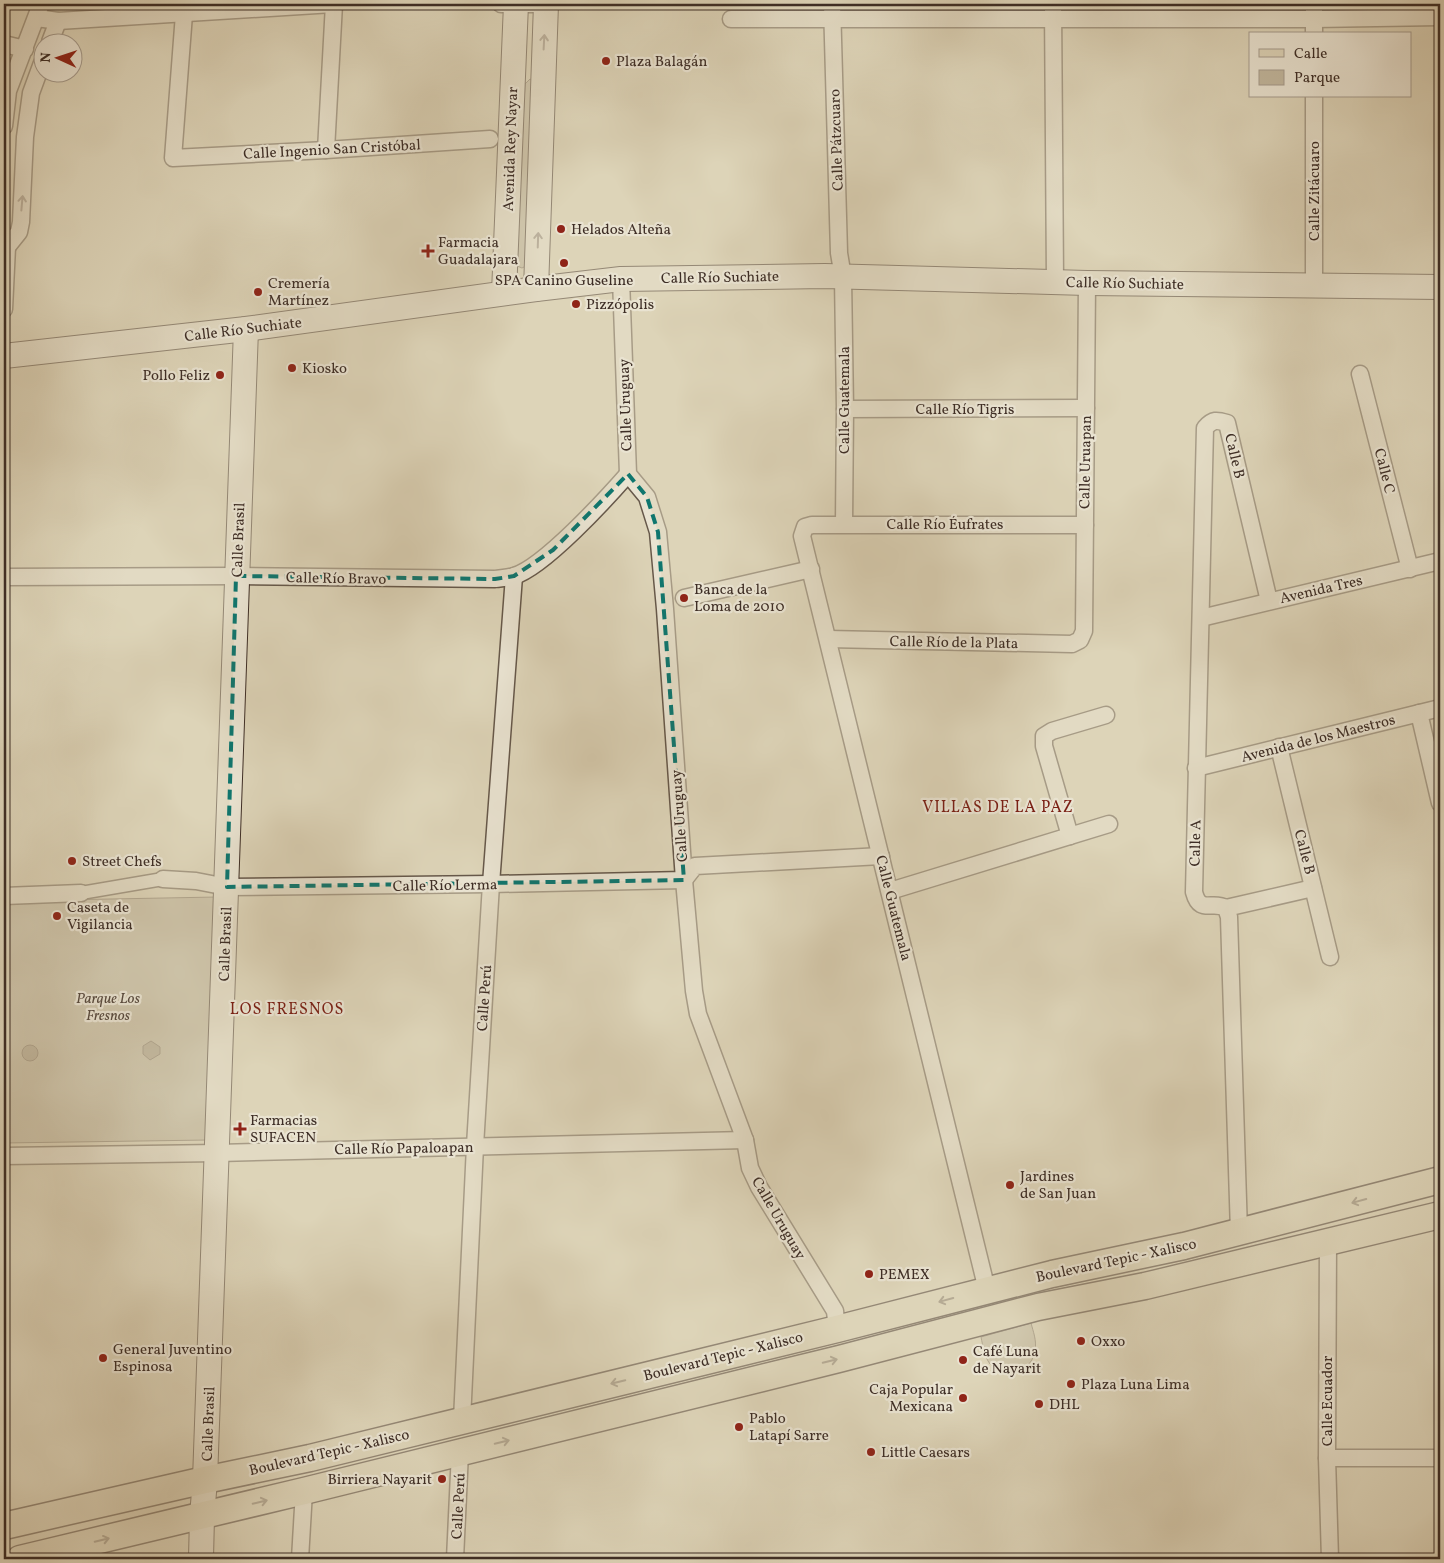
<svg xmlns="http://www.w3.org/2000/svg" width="1444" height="1563" font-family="Vollkorn,serif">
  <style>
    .green { fill: #c2b89f; stroke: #807362 }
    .water { fill: #a79c86; stroke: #7d7060 }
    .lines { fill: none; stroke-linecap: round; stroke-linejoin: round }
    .pedestrian-casing { stroke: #66584a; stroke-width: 15 }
    .minor-casing { stroke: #66584a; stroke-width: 19 }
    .secondary-casing { stroke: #3e2e26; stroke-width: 26 }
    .primary-casing { stroke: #3e2e26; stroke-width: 29 }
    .pedestrian { stroke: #e9e3d1; stroke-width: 12 }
    .minor { stroke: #e9e3d1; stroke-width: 16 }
    .secondary { stroke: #e9e3d1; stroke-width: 24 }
    .primary { stroke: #ddd4b8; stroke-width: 26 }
    .oneway { stroke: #94887c }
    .oneway2 { stroke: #867968 }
    .marked { fill: none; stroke: #0f766e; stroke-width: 4; stroke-dasharray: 10 6; stroke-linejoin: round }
    .poi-dot { fill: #8f2418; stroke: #e9e3d1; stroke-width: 2 }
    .labels { text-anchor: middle; stroke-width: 4.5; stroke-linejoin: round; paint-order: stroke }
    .poi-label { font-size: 15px; fill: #3e2e26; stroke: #e9e3d1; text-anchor: start }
    .street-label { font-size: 15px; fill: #3e2e26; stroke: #e9e3d1 }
    .park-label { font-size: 15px; font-style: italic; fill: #584a3e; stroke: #e9e3d1 }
    .neighbourhood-label { font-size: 16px; letter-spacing: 1px; fill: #7a1f14; stroke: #e9e3d1 }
  </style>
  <rect width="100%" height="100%" fill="#ddd4b8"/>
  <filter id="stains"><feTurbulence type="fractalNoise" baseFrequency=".004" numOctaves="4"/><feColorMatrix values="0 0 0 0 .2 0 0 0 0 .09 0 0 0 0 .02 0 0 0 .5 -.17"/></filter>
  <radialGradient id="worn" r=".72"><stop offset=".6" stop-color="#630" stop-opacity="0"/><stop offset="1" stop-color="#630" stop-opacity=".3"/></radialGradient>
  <g class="green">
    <path d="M530,79l4,2 -8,185 -4,2 -5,-2 -1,-4 9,-178z"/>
    <path d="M217,897l-9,243 -204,3v-242z"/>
    <path d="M1031,1323c2,8 6,18 4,27 -2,22 -31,30 -45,14 -6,-8 -7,-18 -9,-27z"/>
  </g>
  <g class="water">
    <path d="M151,1041l9,6v7l-10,6 -7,-6v-8z"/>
    <circle cx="30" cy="1053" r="8"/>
  </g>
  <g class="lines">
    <g class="pedestrian-casing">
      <path id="pedestrian" d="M81,893l82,-14"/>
    </g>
    <g class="minor-casing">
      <g id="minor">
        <path d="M501,4h45"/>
        <path d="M832,4l7,249 4,24 2,132 -1,115"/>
        <path d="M1053,4l2,278"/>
        <path d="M184,14l-11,144 153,-8 164,-11"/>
        <path d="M37,18l21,3 275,-17"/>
        <path d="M731,19h583l126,-2"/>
        <path d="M1314,34v-30"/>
        <path d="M50,42l8,-21"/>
        <path d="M4,44l21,5"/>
        <path d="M1314,96v190"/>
        <path d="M4,126l4,-35 33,-87"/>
        <path d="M326,150l8,-146"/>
        <path d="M4,241l3,6 -3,62"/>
        <path d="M7,247l12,-15 2,-10 4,-85 6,-44 11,-30"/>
        <path d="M621,279l7,195 19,23 11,35 7,77 19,271 10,111 4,23 47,126 5,28 9,19 76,124 2,18"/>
        <path d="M1360,374l50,195"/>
        <path d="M845,409l241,-1"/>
        <path d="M4,577l232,-1 259,3c6,-1 13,-1 19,-3 30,-9 92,-77 114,-102"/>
        <path d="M684,598l127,-29"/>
        <path d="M1201,618l239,-57"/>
        <path d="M828,639l244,5 8,-4 4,-9 3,-348"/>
        <path d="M1419,713l21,90"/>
        <path d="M1279,747l51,210"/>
        <path d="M1196,768l244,-60"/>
        <path d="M1070,836l-26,-90v-10l8,-5 54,-16"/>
        <path d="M163,879l33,2 31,6 264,-3 193,-4 11,-14 186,-10"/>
        <path d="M890,891l219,-67"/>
        <path d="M4,896l77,-3"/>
        <path d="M1226,908l87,-20"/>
        <path d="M4,1156l214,-3 527,-13"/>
        <path d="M1239,1232l-10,-315 -3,-9c-14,-8 -26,7 -32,-16l11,-464c8,-9 12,-8 22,-5l42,178"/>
        <path d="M1328,1242l-1,216 3,101"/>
        <path d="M987,1290l-185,-754 3,-9 7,-2h273"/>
        <path d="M462,1420l13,-274 16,-262 23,-308"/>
        <path d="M1327,1458h113"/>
        <path d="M300,1559l4,-68"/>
        <path d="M455,1559l5,-107"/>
      </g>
    </g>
    <g class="secondary-casing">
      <g id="secondary">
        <path d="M536,289l10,-285"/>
        <path d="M504,293l12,-289"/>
        <path d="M4,356l242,-27 290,-40 85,-10 204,-3 262,7 353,4"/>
        <path d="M201,1559l1,-43 3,-36c15,-384 26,-767 41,-1151"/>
      </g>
    </g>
    <g class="primary-casing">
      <g id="primary">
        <path d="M4,1526l201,-46 105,-22 527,-129 215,-55 132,-28 256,-66"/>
        <path d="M20,1559l284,-68 535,-132 199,-52 107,-21 295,-71"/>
      </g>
    </g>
    <use href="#pedestrian" class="pedestrian"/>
    <use href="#minor" class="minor"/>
    <use href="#secondary" class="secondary"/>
    <use href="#primary" class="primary"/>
  </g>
  <defs><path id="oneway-shaft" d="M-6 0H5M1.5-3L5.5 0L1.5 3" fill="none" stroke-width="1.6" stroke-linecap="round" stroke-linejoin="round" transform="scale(1.25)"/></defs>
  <g class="oneway">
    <use href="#oneway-shaft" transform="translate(544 42) rotate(-87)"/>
    <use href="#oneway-shaft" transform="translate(22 203) rotate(-85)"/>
    <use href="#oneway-shaft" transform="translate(538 240) rotate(-88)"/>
  </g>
  <g class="oneway2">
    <use href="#oneway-shaft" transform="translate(1359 1201) rotate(165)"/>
    <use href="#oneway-shaft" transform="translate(946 1300) rotate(165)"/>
    <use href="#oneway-shaft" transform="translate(830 1361) rotate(-14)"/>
    <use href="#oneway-shaft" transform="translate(618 1382) rotate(166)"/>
    <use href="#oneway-shaft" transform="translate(502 1442) rotate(-14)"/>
    <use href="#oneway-shaft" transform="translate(260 1502) rotate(-14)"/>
    <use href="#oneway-shaft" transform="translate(102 1540) rotate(-13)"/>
  </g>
  <path d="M0 0H1444V1563H0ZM628,474l19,23 11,35 26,348 -457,7 9,-311 259,3 19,-3 39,-26z" fill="#ddd4b8" fill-opacity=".55" fill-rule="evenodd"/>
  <path class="marked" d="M628,474l19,23 11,35 26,348 -457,7 9,-311 259,3 19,-3 39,-26z"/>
  <g class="poi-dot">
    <circle cx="606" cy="61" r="5"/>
    <circle cx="561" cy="229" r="5"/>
    <path d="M425.5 243.5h5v5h5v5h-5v5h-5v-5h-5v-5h5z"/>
    <circle cx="564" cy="263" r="5"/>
    <circle cx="258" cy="292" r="5"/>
    <circle cx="576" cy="304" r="5"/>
    <circle cx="292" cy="368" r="5"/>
    <circle cx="220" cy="375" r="5"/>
    <circle cx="684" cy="598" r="5"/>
    <circle cx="72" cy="861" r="5"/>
    <circle cx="57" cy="916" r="5"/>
    <path d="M237.5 1121.5h5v5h5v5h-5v5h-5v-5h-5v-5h5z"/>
    <circle cx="1010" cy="1185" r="5"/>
    <circle cx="869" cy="1274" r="5"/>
    <circle cx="1081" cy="1341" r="5"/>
    <circle cx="103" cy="1358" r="5"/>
    <circle cx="963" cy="1360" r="5"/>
    <circle cx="1071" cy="1384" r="5"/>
    <circle cx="963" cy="1398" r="5"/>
    <circle cx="1039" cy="1404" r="5"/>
    <circle cx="739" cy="1427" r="5"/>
    <circle cx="871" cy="1452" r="5"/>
    <circle cx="442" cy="1479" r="5"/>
  </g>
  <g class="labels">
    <g class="poi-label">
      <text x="616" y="66">Plaza Balagán</text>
      <text x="571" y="234">Helados Alteña</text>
      <text x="438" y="247">Farmacia<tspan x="438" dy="17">Guadalajara</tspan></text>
      <text x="564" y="285" text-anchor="middle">SPA Canino Guseline</text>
      <text x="268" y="288">Cremería<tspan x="268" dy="17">Martínez</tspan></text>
      <text x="586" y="309">Pizzópolis</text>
      <text x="302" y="373">Kiosko</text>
      <text x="210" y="380" text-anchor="end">Pollo Feliz</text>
      <text x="694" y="594">Banca de la<tspan x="694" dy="17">Loma de 2010</tspan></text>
      <text x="82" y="866">Street Chefs</text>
      <text x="67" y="912">Caseta de<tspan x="67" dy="17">Vigilancia</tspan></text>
      <text x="250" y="1125">Farmacias<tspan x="250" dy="17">SUFACEN</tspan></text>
      <text x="1020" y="1181">Jardines<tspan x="1020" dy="17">de San Juan</tspan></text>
      <text x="879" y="1279">PEMEX</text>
      <text x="1091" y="1346">Oxxo</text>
      <text x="113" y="1354">General Juventino<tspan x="113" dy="17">Espinosa</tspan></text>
      <text x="973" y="1356">Café Luna<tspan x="973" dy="17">de Nayarit</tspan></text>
      <text x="1081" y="1389">Plaza Luna Lima</text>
      <text x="953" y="1394" text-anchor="end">Caja Popular<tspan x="953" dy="17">Mexicana</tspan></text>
      <text x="1049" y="1409">DHL</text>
      <text x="749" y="1423">Pablo<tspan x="749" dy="17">Latapí Sarre</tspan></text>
      <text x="881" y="1457">Little Caesars</text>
      <text x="432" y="1484" text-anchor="end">Birriera Nayarit</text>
    </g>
    <g class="street-label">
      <text transform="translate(836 140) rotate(-92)" y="5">Calle Pátzcuaro</text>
      <text transform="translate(332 149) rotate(-3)" y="5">Calle Ingenio San Cristóbal</text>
      <text transform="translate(510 149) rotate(-88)" y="5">Avenida Rey Nayar</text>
      <text transform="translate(1314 191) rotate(-90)" y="5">Calle Zitácuaro</text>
      <text transform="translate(720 277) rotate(-1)" y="5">Calle Río Suchiate</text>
      <text transform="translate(1125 283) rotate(1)" y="5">Calle Río Suchiate</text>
      <text transform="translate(243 329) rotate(-7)" y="5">Calle Río Suchiate</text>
      <text transform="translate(844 400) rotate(-90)" y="5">Calle Guatemala</text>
      <text transform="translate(625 405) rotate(-92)" y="5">Calle Uruguay</text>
      <text x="965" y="414">Calle Río Tigris</text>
      <text transform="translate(1235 456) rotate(77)" y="5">Calle B</text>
      <text transform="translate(1085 462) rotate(-89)" y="5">Calle Uruapan</text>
      <text transform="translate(1385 471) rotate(76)" y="5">Calle C</text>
      <text x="945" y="529">Calle Río Éufrates</text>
      <text transform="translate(238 540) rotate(-88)" y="5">Calle Brasil</text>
      <text transform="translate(336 578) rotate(1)" y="5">Calle Río Bravo</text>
      <text transform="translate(1321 589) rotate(-13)" y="5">Avenida Tres</text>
      <text transform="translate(954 642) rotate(1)" y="5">Calle Río de la Plata</text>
      <text transform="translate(1318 738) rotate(-14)" y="5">Avenida de los Maestros</text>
      <text transform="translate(679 816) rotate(-94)" y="5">Calle Uruguay</text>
      <text transform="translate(1195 843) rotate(-89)" y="5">Calle A</text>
      <text transform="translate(1305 852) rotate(76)" y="5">Calle B</text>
      <text transform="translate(445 885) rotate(-1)" y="5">Calle Río Lerma</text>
      <text transform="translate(894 908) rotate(76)" y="5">Calle Guatemala</text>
      <text transform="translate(225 944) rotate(-88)" y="5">Calle Brasil</text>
      <text transform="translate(484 998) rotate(-86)" y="5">Calle Perú</text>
      <text transform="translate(404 1148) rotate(-1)" y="5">Calle Río Papaloapan</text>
      <text transform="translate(779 1218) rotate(60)" y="5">Calle Uruguay</text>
      <text transform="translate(1116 1260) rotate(-12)" y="5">Boulevard Tepic - Xalisco</text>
      <text transform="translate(723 1356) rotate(-14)" y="5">Boulevard Tepic - Xalisco</text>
      <text transform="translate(1327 1401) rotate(-90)" y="5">Calle Ecuador</text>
      <text transform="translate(208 1424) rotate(-88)" y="5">Calle Brasil</text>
      <text transform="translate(329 1452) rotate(-13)" y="5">Boulevard Tepic - Xalisco</text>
      <text transform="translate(458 1506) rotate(-87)" y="5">Calle Perú</text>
    </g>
    <g class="park-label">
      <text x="108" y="1003">Parque Los<tspan x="108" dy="17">Fresnos</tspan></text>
    </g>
    <g class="neighbourhood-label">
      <text x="998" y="812">VILLAS DE LA PAZ</text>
      <text x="287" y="1014">LOS FRESNOS</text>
    </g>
  </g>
  <rect width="1444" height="1563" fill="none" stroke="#ddd4b8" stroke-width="20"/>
  <rect x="5" y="5" width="1434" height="1553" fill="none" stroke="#3e2e26" stroke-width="2.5"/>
  <rect x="10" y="10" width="1424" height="1543" fill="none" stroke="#3e2e26"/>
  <rect x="1249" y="32" width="162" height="65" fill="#e9e3d1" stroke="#a59b8d"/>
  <rect x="1259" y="49" width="25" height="8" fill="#ddd4b8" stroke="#a59b8d"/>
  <text x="1294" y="58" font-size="15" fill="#3e2e26">Calle</text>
  <rect x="1259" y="70" width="25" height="15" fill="#c2b89f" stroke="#a59b8d"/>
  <text x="1294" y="82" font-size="15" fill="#3e2e26">Parque</text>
  <g transform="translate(58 58) rotate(273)"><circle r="24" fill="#e9e3d1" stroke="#a59b8d"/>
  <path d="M0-4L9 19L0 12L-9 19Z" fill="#8f2418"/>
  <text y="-8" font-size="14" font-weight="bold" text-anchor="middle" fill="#3e2e26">N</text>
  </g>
  <rect width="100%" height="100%" filter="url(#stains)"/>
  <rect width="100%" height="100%" fill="url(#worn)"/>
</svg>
